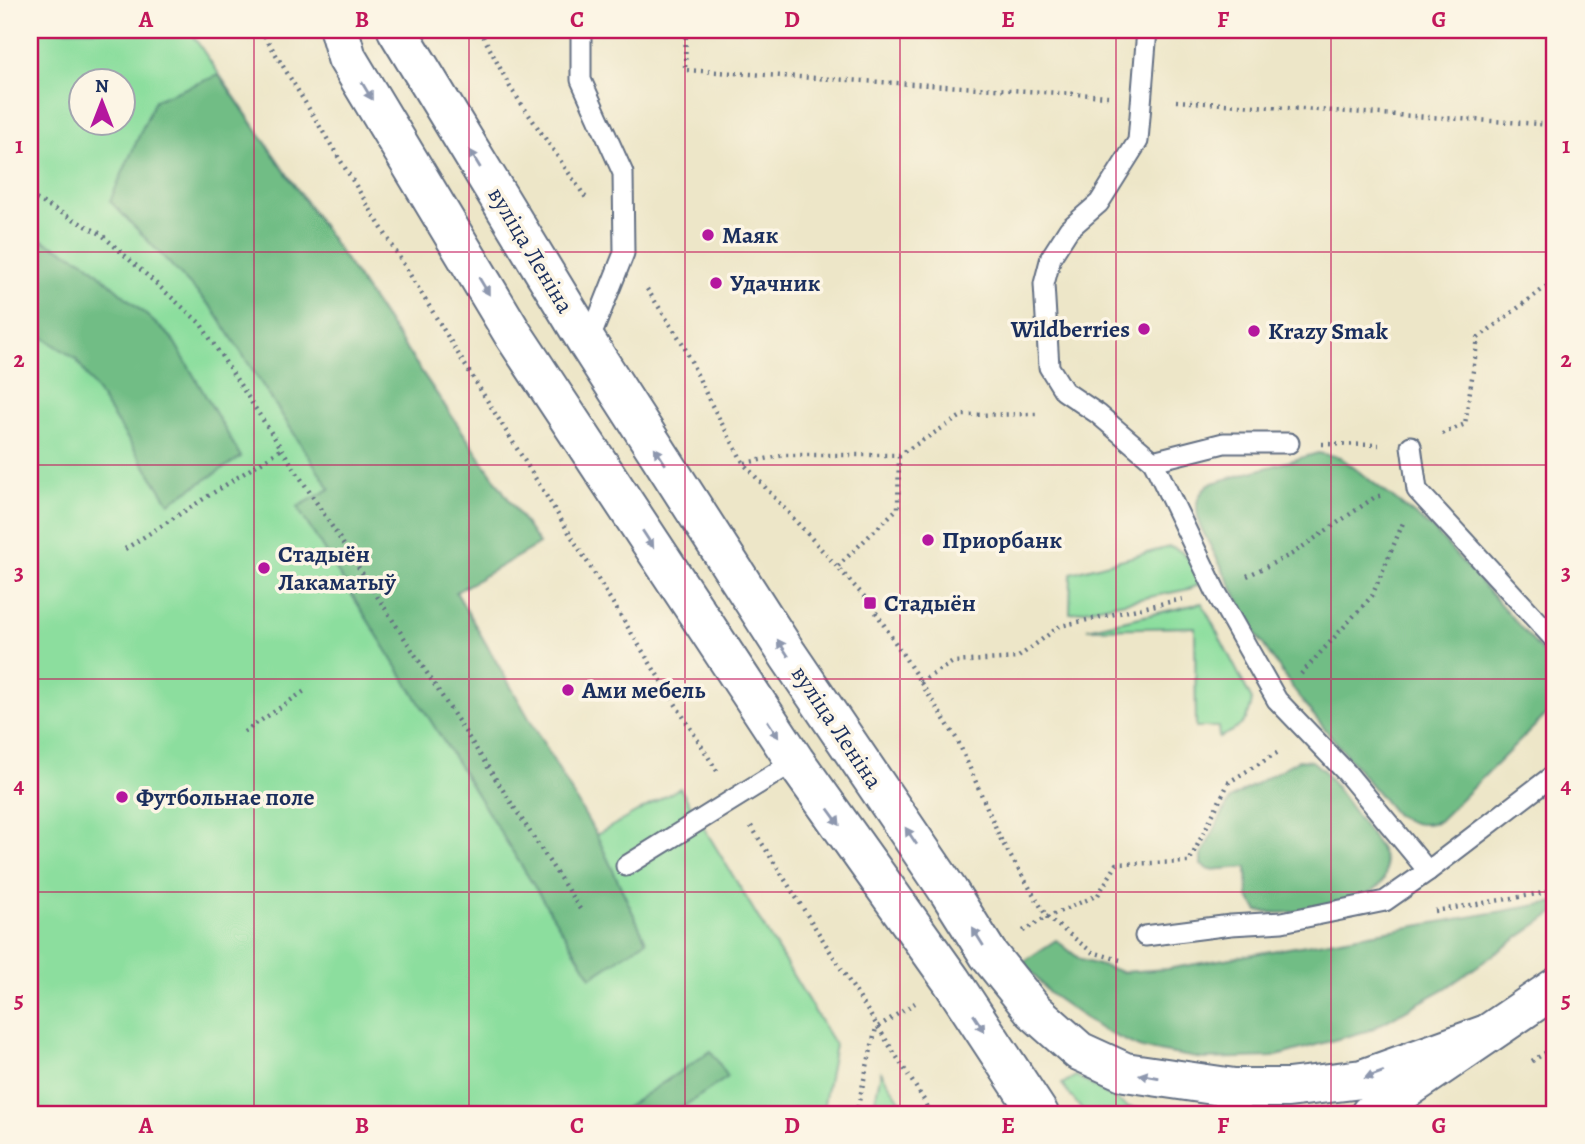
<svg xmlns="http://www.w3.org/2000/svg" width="1585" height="1144" font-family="Alegreya,serif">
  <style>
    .green { fill: #8cde9e; stroke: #54867e; stroke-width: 2; fill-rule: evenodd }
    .forest { fill: #71bd85; stroke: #467672; stroke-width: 2 }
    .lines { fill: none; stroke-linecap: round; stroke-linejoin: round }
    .lane-casing { stroke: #646f83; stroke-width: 23 }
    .secondary-casing { stroke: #646f83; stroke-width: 42 }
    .path { stroke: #646f83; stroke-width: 4.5; stroke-dasharray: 2 5; stroke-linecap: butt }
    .lane { stroke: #fff; stroke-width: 19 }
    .secondary { stroke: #fff; stroke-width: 38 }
    .oneway { fill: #8d97ae }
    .grid { fill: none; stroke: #c2185b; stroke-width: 2; stroke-opacity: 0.55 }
    .poi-dot { fill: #b5179e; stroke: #fcf5e5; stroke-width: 2.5 }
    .labels { text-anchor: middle; stroke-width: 7; stroke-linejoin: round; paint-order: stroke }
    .poi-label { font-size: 24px; font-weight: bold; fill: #1b2f5e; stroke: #fcf5e5; text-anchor: start }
    .street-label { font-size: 24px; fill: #1b2f5e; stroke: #fcf5e5 }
    .neatline { fill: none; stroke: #c2185b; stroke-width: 2.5 }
    .grid-label { font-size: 23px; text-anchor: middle; font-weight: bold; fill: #c2185b }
  </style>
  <rect width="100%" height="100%" fill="#fcf5e5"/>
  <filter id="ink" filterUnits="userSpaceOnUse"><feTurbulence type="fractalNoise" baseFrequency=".0143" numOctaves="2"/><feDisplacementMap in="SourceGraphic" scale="14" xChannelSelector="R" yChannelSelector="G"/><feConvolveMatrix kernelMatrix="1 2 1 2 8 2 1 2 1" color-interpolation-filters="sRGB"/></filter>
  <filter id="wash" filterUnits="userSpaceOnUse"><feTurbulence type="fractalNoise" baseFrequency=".00686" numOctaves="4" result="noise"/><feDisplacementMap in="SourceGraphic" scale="28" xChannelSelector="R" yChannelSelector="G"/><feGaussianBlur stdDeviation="1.57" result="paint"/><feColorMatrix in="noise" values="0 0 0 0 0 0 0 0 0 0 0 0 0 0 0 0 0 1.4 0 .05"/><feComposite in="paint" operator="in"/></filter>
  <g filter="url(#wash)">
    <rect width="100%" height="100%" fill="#ede6c8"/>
    <g class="green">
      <path d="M30,30h159l350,514 -83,48 140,243 84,-47 155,257 -13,69h-792zM80,80h42v42h-42z"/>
      <path d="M1169,547c18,3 22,16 30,31l-1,7 -9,4 -119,24 1,-40z"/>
      <path d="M1202,603l50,97c-3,23 -13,29 -33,37l-1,-10h-22l-1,-100 -108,2z"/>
      <path d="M881,1072l28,42h-37z"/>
      <path d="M1076,1076l52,31 44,7h-87l-23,-30z"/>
    </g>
    <g class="forest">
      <path d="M219,75l320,469 -83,48 141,244 49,105 -55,36 -294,-470 33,-18 -117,-180 -103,-108 45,-101z"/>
      <path d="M30,234l56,28 86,76 69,119 -72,46 -93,-144 -46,-30z"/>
      <path d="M1318,453l22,4 94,73 121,136v40l-116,115c-17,6 -27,3 -43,-6l-95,-115 -45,-66 -57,-110c-3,-19 -5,-26 10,-40z"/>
      <path d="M1298,760l14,1 12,10 56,77c20,42 -15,47 -47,56 -27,6 -48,12 -75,7l-10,-14 -1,-30 -38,3 -8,-5v-9l29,-57z"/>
      <path d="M1555,902v10l-109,76 -76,42 -97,27 -71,2 -61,-11 -39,-18 -53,-37 -26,-31 33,-22 25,20 42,12 44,-3z"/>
      <path d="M711,1051l17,26 -56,37h-56z"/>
    </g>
  </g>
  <g filter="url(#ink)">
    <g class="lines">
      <g class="lane-casing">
        <g id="lane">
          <path d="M581,30v50l42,93 1,80 -36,91"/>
          <path d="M1147,30l-9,111 -39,62 -30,26 -18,28 -7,27 5,83 15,24 34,23 55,47 71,-18h65"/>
          <path d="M1411,446l6,44 138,150"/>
          <path d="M1153,461l63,131 61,108 69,72 82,99 127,-97"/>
          <path d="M626,866l169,-105"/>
          <path d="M1145,936l86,-11 51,-3 103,-21 43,-30"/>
        </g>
      </g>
      <g class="secondary-casing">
        <g id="secondary">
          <path d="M339,30l8,28 166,276 282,427 156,219 88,134"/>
          <path d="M397,30l191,314 200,311 161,237 39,62 46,57 45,40 46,21 109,16h54l74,-9 122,-44"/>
          <path d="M1370,1114l185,-126"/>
        </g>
      </g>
      <g class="path">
        <path d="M261,30l201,330 255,411"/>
        <path d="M480,30l30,57 78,114"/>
        <path d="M686,30l-1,40 423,26"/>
        <path d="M1176,101l379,24"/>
        <path d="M30,196l71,38 99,89 380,586"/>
        <path d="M647,289l36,55 26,56 35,64 126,139 88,138 44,101 45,75 51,-22 19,-31 72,-2 40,-80 51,-31"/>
        <path d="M1442,434l23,-10 13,-86 77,-58"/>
        <path d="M1322,444l57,1"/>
        <path d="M745,463l40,-8h114l64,-40 75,-1"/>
        <path d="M125,549l157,-100"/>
        <path d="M838,566l60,-58 1,-53"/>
        <path d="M1247,576l45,-22 83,-57 8,-2"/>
        <path d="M1301,674l71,-78 31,-73"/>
        <path d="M920,682l33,-20 64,-4 43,-32 123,-27"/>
        <path d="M244,732l62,-42"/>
        <path d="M751,826l173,274 6,14"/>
        <path d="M1435,911l120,-20"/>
        <path d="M1023,931l24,-14 45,35 28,8"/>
        <path d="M1532,1061l23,-14"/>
        <path d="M856,1114l20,-86 39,-25"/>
      </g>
      <use href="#lane" class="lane"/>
      <use href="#secondary" class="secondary"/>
    </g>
    <defs><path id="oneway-solid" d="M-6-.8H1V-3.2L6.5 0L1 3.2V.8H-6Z" transform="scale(1.75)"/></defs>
    <g class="oneway">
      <use href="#oneway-solid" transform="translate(367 91) rotate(59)"/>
      <use href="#oneway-solid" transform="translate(475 159) rotate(-121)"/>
      <use href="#oneway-solid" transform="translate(484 286) rotate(59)"/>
      <use href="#oneway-solid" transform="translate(660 456) rotate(-123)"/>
      <use href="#oneway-solid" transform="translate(648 539) rotate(57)"/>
      <use href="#oneway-solid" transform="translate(783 648) rotate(-123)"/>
      <use href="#oneway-solid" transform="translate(773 729) rotate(57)"/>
      <use href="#oneway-solid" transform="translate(834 817) rotate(54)"/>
      <use href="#oneway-solid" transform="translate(911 836) rotate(-124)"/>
      <use href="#oneway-solid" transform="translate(978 937) rotate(-122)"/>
      <use href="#oneway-solid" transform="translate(979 1023) rotate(57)"/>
      <use href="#oneway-solid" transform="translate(1374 1075) rotate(160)"/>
      <use href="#oneway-solid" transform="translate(1149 1076) rotate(-170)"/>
    </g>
  </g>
  <path class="grid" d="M254,30v1084M469,30v1084M685,30v1084M900,30v1084M1116,30v1084M1331,30v1084M30,252h1525M30,465h1525M30,679h1525M30,892h1525"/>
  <g class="poi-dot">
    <circle cx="708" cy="235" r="7"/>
    <circle cx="716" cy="283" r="7"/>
    <circle cx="1144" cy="329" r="7"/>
    <circle cx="1254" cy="331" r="7"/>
    <circle cx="928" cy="540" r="7"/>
    <circle cx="264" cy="568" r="7"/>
    <rect x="863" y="596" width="14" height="14" rx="3.5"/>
    <circle cx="568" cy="690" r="7"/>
    <circle cx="122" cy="797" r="7"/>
  </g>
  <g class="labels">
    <g class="poi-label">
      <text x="722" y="243">Маяк</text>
      <text x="730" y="291">Удачник</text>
      <text x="1130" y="337" text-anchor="end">Wildberries</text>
      <text x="1268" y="339">Krazy Smak</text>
      <text x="942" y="548">Приорбанк</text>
      <text x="278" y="562">Стадыён<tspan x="278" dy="28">Лакаматыў</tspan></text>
      <text x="884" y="611">Стадыён</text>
      <text x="582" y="698">Ами мебель</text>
      <text x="136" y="805">Футбольнае поле</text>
    </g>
    <g class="street-label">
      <text transform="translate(531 250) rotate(59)" y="8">вуліца Леніна</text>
      <text transform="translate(837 727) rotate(56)" y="8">вуліца Леніна</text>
    </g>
  </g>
  <rect width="1585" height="1144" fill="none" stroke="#fcf5e5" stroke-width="77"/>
  <g transform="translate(102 102)"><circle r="33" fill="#fcf5e5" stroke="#a2a6af" stroke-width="2"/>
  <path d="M0-5L12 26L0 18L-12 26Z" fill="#b5179e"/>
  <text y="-10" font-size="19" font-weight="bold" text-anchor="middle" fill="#1b2f5e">N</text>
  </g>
  <rect x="38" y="38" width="1508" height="1068" class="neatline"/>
  <g class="grid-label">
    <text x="146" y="27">A</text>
    <text x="362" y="27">B</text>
    <text x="577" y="27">C</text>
    <text x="792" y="27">D</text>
    <text x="1008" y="27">E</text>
    <text x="1223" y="27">F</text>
    <text x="1439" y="27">G</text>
    <text x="19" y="153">1</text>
    <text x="1566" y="153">1</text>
    <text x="19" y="367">2</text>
    <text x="1566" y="367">2</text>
    <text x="19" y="580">3</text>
    <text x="1566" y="580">3</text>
    <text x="19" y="793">4</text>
    <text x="1566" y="793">4</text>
    <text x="19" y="1007">5</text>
    <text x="1566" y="1007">5</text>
    <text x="146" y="1133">A</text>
    <text x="362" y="1133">B</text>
    <text x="577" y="1133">C</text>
    <text x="792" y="1133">D</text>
    <text x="1008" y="1133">E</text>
    <text x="1223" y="1133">F</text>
    <text x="1439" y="1133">G</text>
  </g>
</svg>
